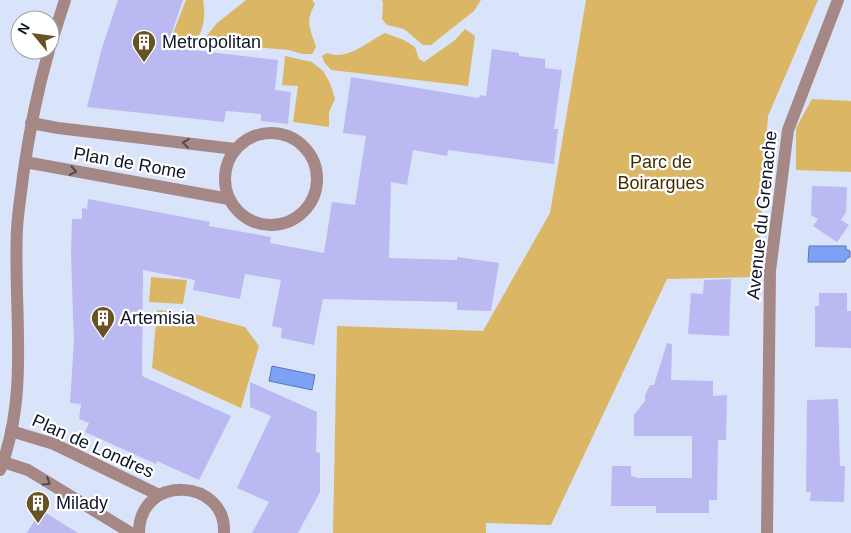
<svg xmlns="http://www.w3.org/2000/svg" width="851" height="533" font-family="Helvetica,sans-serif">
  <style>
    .green { fill: #dbb665 }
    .water { fill: #7ca1f5; stroke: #5b77b8 }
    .building { fill: #bab9f1 }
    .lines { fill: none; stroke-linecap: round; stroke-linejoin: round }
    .street { stroke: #a58885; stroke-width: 12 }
    .oneway { stroke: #514952 }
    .labels { text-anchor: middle; stroke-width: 4.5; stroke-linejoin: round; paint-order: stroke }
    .poi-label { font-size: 18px; fill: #0d1528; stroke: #fff; text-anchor: start }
    .park-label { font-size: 18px; fill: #402e01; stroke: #fff }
    .street-label { font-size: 18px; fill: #0d1528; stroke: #fff }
  </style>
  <rect width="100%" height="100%" fill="#d9e4fa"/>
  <g class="green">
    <path d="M186,0h17c4,20 -1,43 -22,52 -4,2 -11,1 -16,2z"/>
    <path d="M246,0h66l3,4c-10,18 -5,24 1,43l-4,7h-10l-13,-4 -81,-7 -2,-6 10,-13z"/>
    <path d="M382,0h99l-7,11 -14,11 -29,23h-8l-19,-16 -17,-4 -5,-6 1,-16z"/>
    <path d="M586,0h232l-50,116 -11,161 -90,2 -116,246 -65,-2v10h-153l4,-207 146,5 67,-118z"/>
    <path d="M465,29l10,7 -7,50 -137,-16 -7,-8 -2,-6 5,-3c21,8 40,-11 58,-20l19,7 11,7 4,12 5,3 31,-22z"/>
    <path d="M285,56l27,6 11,9 7,12 5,16 -6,13v15l-36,-5 5,-36 -16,-1z"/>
    <path d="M812,99l39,2v71l-55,-2v-42z"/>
    <path d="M151,277l36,3 -4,24 -34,-2z"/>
    <path d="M157,310l10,1 -1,14 23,2 1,-14 55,14 14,19 -18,62 -89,-40z"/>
  </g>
  <g class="water">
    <path d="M809,246h37v3l4,2v6l-4,2 -1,3h-37z"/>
    <path d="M272,366l43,9 -3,15 -43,-9z"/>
  </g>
  <g class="building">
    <path d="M118,0h65l-16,47 111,13 -3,30 16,2 -3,32 -27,-3v-7l-35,-3 -2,11 -137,-15 15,-59z"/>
    <path d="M492,49l27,4v3l26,3v9l17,2 -8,59h4l-4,35 -106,-14 -1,6 -34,-6 -6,35 -16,-3 -2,76 68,2v-3l42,6 -8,48 -34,-1v-8l-134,-3 -9,46 -33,-7 1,-10 -10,-2 9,-46 -36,-6 -5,25 -47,-9 2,-10 -52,-10 -1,106 89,40 -32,64 -42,-19 -1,3 -71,-32 4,-9 -10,-4 2,-15 -11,-1 4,-61 -3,-87 1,-36h10v-11l5,1 1,-10 122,23 -1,4 62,11 -1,6 54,10 8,-51 23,3 11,-69 -23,-3 8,-56 128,21 1,-3 6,1z"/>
    <path d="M812,186l35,1 -1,25 -5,8 8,5 -12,17 -24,-16 5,-7 -7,-4z"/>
    <path d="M731,279l-2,57 -41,-2 3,-41 12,1 1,-14z"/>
    <path d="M819,293h28v18h4v37l-36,-1v-41h4z"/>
    <path d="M667,343l5,1 -1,36 42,1v15l14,-1 -1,45h-8l-1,60h-8v13h-53v-7h-45l1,-40h19v10l5,1v1h56v-42h-58v-21l11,-14v-6l5,-10h4z"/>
    <path d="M250,382l67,30 -1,40 4,1v39l-22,41h-46l17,-31 -32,-14 34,-72 -21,-9z"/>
    <path d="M838,399l2,67h5l-1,36 -34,-1 1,-9h-5l1,-92z"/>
    <path d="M41,510l37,23h-51z"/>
  </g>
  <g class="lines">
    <g class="street">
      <path d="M50,47l15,-47"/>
      <path d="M31,123l27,5 177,21"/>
      <circle cx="271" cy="179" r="46"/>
      <path d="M25,162l204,37"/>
      <path d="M11,431l43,13 105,51"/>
      <path d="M3,462l25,8 103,63"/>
      <path d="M0,470c30,-77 13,-161 17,-241 1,-18 4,-35 6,-53 6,-43 14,-84 26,-126"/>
      <path d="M139,533c0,-60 88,-55 85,0"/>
      <path d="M767,533l3,-262 18,-141 50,-130"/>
    </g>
  </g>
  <defs><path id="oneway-chevron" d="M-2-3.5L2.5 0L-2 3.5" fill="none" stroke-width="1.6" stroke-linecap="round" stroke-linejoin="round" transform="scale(1.25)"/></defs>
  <g class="oneway">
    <use href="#oneway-chevron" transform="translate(186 143) rotate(-173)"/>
    <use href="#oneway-chevron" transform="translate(73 171) rotate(10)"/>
    <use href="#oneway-chevron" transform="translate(47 482) rotate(32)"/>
  </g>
  <defs>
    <g id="building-pin" transform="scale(1.25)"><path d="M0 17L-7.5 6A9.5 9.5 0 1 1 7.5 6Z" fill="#695323" stroke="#fff"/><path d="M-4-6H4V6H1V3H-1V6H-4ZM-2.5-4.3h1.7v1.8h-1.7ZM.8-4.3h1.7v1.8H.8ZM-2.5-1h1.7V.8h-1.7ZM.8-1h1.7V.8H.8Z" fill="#fff"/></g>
  </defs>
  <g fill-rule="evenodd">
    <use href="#building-pin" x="144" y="42"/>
    <use href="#building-pin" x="103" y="318"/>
    <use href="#building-pin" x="38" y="503"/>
  </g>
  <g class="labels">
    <g class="poi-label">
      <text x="162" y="48">Metropolitan</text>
      <text x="120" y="324">Artemisia</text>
      <text x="56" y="509">Milady</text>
    </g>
    <g class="park-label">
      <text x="661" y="168">Parc de<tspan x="661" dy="21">Boirargues</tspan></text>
    </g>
    <g class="street-label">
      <text transform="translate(130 163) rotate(10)" y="6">Plan de Rome</text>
      <text transform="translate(762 215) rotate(-84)" y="6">Avenue du Grenache</text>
      <text transform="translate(93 446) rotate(24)" y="6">Plan de Londres</text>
    </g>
  </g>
  <g transform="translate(35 35) rotate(299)"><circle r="24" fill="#ffffff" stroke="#9ea1a9"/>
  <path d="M0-4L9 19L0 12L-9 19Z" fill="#695323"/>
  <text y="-8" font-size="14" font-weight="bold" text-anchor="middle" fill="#0d1528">N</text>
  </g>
</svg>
